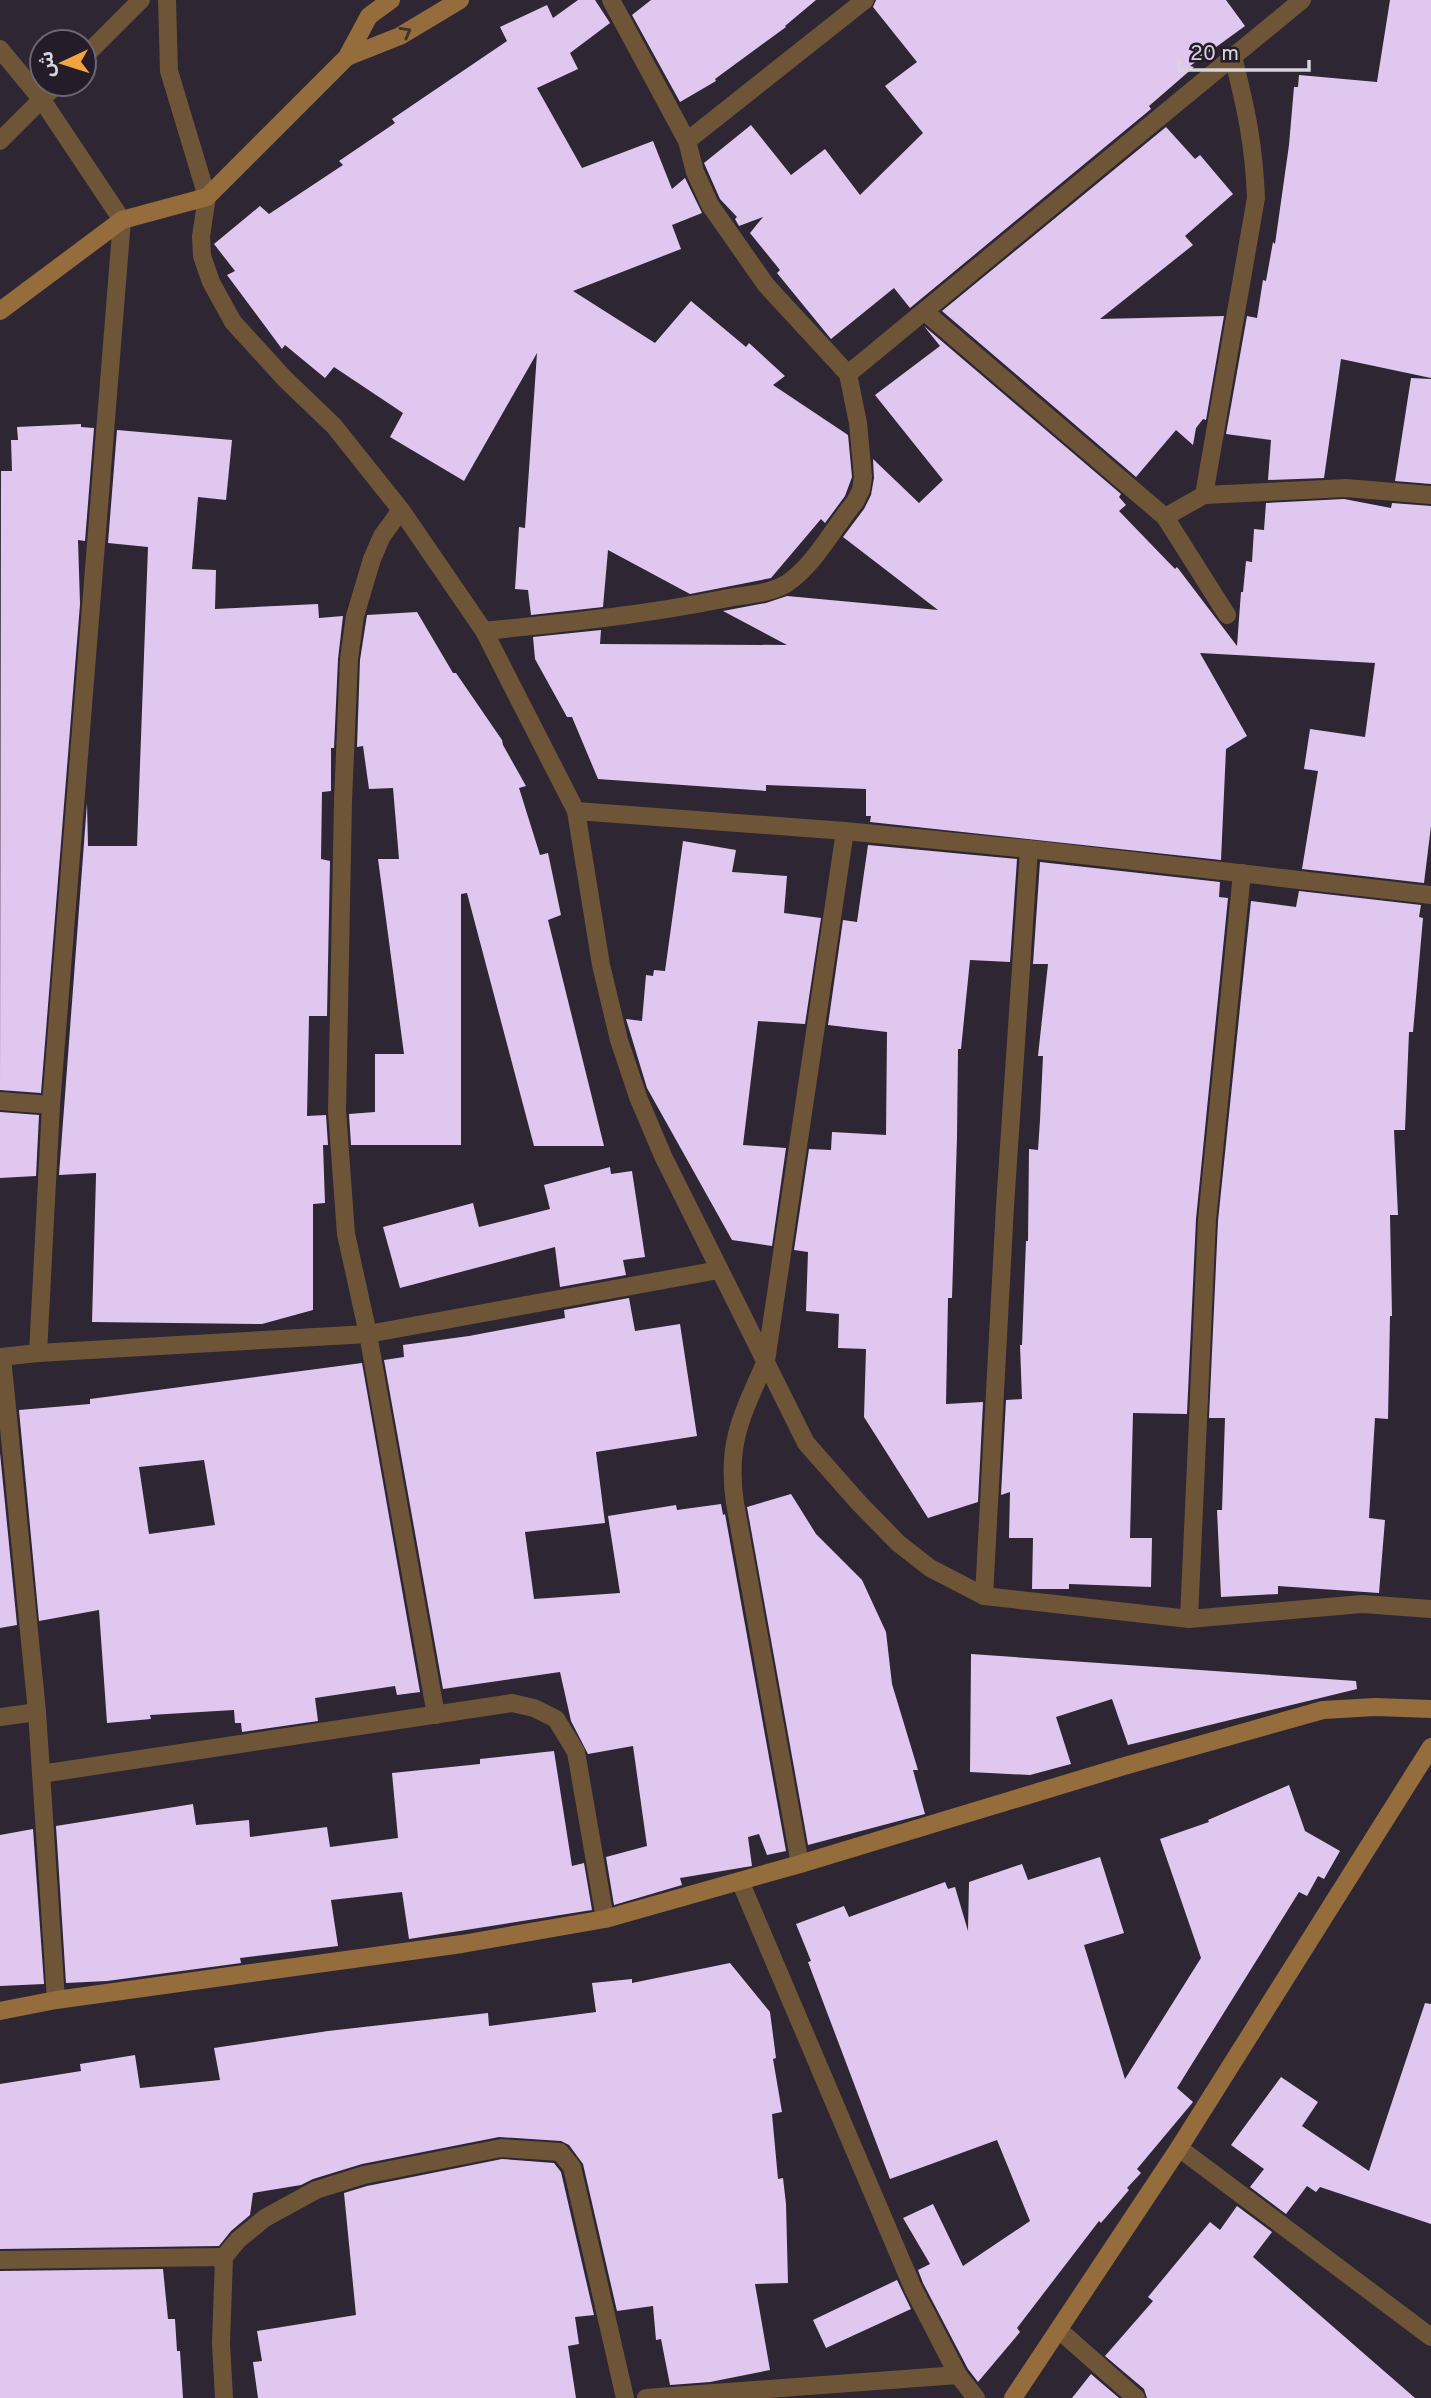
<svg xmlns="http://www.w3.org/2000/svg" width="1431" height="2398" font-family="Overpass,'Noto Sans Arabic',sans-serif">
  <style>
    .building { fill: #e0c7f0; fill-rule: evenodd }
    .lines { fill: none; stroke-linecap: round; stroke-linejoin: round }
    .street { stroke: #6e5537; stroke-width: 18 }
    .secondary { stroke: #956c3b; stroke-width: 18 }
    .oneway { stroke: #40302e }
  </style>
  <rect width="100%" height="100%" fill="#2e2633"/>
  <g class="building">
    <path d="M578,0h17l15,23 -40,30 8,16 -41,19 45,80 71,-27 19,48 13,-11 17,35 -30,12 9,24 -108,42 82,52 36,-42 55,46 3,-4 36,33 -12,9 75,50 4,42 -7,19 -20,27 -4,-4 -50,59 -81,16 -82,-44 -5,57 -72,8 -3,-25 -13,-1 4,-62 6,1 12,-175 -73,128 -74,-44 13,-24 -69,-46 -9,11 -40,-33 -3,4 -55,-74 8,-4 -21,-27 46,-38 9,8 74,-49 -4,-4 56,-38 -3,-4 115,-78 -7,-14 47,-22 6,13z"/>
    <path d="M651,0h165l-31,26 1,1 -71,52 1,2 -36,21 -48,-87z"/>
    <path d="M876,0h350l19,26 -55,40 4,1 -45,39 2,3 -241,199 -16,-20 -63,51 -54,-66 3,-3 -30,-37 13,-16 -24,9 -4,-7 2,-2 -17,-18 -16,-36 47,-38 40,50 34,-26 35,46 63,-62 -38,-47 32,-24 -44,-55z"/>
    <path d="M1390,0h41v378l-90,-19 -17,119 -56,2 3,-40 -45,-6 21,-118 10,2 6,-38 3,1 7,-39 2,2 14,-99 5,-58h4l1,-12 78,7z"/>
    <path d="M1166,127l29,32 5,-4 33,39 -48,42 8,9 -93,74 124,-3 -18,104 -3,-1 -7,9 -3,17 -17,-15 -40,47 -194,-166z"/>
    <path d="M924,326l197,168 -2,3 7,8 -7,6 56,58 2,-2 60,79 4,-54h2l3,-31 6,1 2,-33 10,1 2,-27 78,-4 47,9 1,-5 39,3v320l-7,57 -122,-14 16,-98 -14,-2 6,-40 55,8 10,-74 -175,-10 47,83 -21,13 -5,111 -351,-38 1,-6h-5v-27l-100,-4v6l-168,-12 -26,-62h-5l-32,-58 -2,-22 68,-7 -1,14 187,1 -64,-34 43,-8 21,-7 151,14 -95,-73 21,-28 7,-14 3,-17 -1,-19 46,44 24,-23 -68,-85 65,-49z"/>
    <path d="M1411,378l20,1v105l-36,-3z"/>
    <path d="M81,424v3l13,1 -9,113 -7,-1 2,64 -39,489 -41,-3 1,-619h11l-1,-31h7l-1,-13z"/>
    <path d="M117,430l115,10 -6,60 -28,-3 -6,72 24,1 -1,39 103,-5 1,14 24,-2 -5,43 -4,89h-3v43l-9,1 -1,67 9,2 -3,155h-18l-2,100 19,-1 2,30h-5l2,58 -12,1v106l-51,14 -170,-2 4,-146v-3l-37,2 28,-372 1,43h49l11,-299 -40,-4z"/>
    <path d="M417,612l36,61h3l46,67 1,5 23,41 -7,2 21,67 8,-2 13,62 -13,5 56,226h-70l-67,-253 -6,1v251h-110l-2,-31 26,-2v-58h29l-26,-195h21l-6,-71 -24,1 -6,-43 -6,1 3,-87 7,-45z"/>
    <path d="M683,841l53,9 -4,22 55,4 -3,37 37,5 -16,106 -47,-3 -15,124 43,3 -14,98 -40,-6 -85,-152 -21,-69 16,2 4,-46 7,1 1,-6 11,1z"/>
    <path d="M868,845l149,14 -7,103 -40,-2 -9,89h-3l-1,88 -5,161h-4l-2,106 37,-2 -5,100 -50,16 -64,-101 2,-68 -28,-1 1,-34 -33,-3 2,-59 -14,-2 15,-101 22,1 1,-18 54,3 1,-103 -59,-7 15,-105 14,2z"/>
    <path d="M1040,862l180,20 -1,15 9,1 -32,321 -9,195 -54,-1 -3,125h22l-1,49 -82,-3v5h-37l1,-51h-24l1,-46 -9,3 5,-95 16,-1 -2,-54h2l4,-104h2l1,-92 9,1 2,-30 3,-64h-5l10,-92h-15z"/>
    <path d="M1299,891l122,14 -2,12 4,1 -10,114h-4l-4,98h-11l4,85h-8l2,101h-2l-2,103 -13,-1 -6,100 16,2 -6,73 -101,-7v8l-57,3 -4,-87h5l3,-92h-16l9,-197 33,-320 45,6z"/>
    <path d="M0,1112l39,3 -3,61 -36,2z"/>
    <path d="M610,1167l1,7 21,-3 13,86 -22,3 3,15 -66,12 -5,-40 -155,41 -17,-61 90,-24 6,24 71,-18 -6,-24z"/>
    <path d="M629,1298l6,33 45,-7 17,112 -101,16 9,71 -80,9 9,67 86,-6 -12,-77 68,-11 1,5 44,-6 2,11 2,-1 61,337 -19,4 -8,-21 -11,3 4,29 -72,12 2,7 -68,20 -8,-48 41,-11 -14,-100 -45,8 -17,-33 -11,-49 -117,17 -59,-329 20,-3 -1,-12 66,-9 96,-18 -1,-8z"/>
    <path d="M362,1363l58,329 -23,3 -2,-9 -80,12 3,23 -76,11 -1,-9h-6l-1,-13 -84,5 1,4 -44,4 -8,-113 -60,11 -20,-211 71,-6v-5zM204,1460l11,65 -66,9 -10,-67z"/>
    <path d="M0,1453l17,172 -17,3z"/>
    <path d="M791,1494l25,40 46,46 24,52 6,52 26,86h-5l12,44 -117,31 -61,-338z"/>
    <path d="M971,1654l385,27 1,8 -229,56 -16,-46 -56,18 15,47 -41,11 -60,-3z"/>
    <path d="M554,1751l18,115 12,-3 8,47 -183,29 -7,-47 -71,8 7,46 -98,12 1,5 -134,18 -41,2 -10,-157 137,-22 3,21 53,-5 1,17 77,-10 3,20 68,-9 -6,-65 88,-9v-5z"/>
    <path d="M1289,1785l16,46 35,20 -16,28 -6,-3 -11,20 -8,-4 -122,196 16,14 -56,67 4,4 -14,15 2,2 -28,33 -2,-2 -82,107 3,4 -42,50 -10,-13 -45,-86 -5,-13 12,-6 -27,-46 30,-14 30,62 67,-45 -33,-81 -107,39 -82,-217 3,-1 -15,-37 48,-18 5,11 96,-35 3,7 7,-2 13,44 1,-49 53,-18 6,16 72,-23 24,76 -40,12 41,134 76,-121 -41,-119 49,-17 -1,-2z"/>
    <path d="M33,1829l11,155 -44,2v-151z"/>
    <path d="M730,1963l40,49 6,46 -3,1 9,53 -10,2 6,65 5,-1 3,26 2,79 -33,1 15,86 -60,12 -40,3 -9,-46 -5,1 -3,-34 -36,5 -34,-147 -14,-19 -8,-4 -62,-4 -137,27 -49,15 -12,6 -48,8 -3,22 -19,16 -12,15 -219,3v-165l81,-13 -1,-7 55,-9 5,33 80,-8 -6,-32 114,-17 160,-18 1,13 107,-14 -4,-29 40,-4v4z"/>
    <path d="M1425,2003l6,1v220l-111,-37 -4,5 -9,-6 -21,28 -36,-27 14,-18 -33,-24 50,-68 37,25 -16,24 67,45z"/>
    <path d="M502,2159l52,4 7,9 33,143 -19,2 4,27 -11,2 8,52h-318l-5,-36 9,-1 -5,-30 99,-16 -12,-122 23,-7z"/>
    <path d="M1237,2206l35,26 -19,25 162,141h-268l-3,-9 -39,-33 48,-55 -5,-4 62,-75 10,8z"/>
    <path d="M163,2269l5,50h7l2,32h3l3,47h-183v-127z"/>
    <path d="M897,2280l14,29 -85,39 -13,-28z"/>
    <path d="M1091,2374l28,24h-47z"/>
  </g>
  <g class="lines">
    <g class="street">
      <path d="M167,0l2,71 38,126 -6,39 1,20 9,26 22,40 52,57 49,47 67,84 83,121 92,180 25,154 18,75 19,57 25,59 143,287 53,60 39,40 32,25 54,28 205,23 173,-15 69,5"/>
      <path d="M0,49l42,51 80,120 -71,885 -13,248"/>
      <path d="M84,57l57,-57"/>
      <path d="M1233,57c13,51 21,88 23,141l-52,297 142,-7 85,7"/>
      <path d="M0,141l57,-57"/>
      <path d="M687,141l178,-141"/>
      <path d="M925,312l240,205 62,98"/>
      <path d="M848,374l454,-374"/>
      <path d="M401,510l-19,26 -10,23 -17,57 -6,43 -6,142 -6,310 9,123 22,100 68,381"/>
      <path d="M1165,517l39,-22"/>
      <path d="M484,631c80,-8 160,-16 239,-32 20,-4 46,-5 63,-15 29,-19 47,-56 69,-82l6,-12 2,-13 -5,-54 -10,-49 -82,-89 -56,-80 -15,-33 -8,-31 -76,-141"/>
      <path d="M576,811l269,20 184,18 402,46"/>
      <path d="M0,1101l51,4"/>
      <path d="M0,1357l38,-4 330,-19 351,-64"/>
      <path d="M2,1357l35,355 19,288"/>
      <path d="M984,1596l21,-390 24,-357"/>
      <path d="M1189,1619l18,-399 35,-347"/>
      <path d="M0,1717l37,-5"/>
      <path d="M41,1774l471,-71 22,5 22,11 20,33 29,167"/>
      <path d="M800,1864l-65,-361c-9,-60 7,-88 31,-142l79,-530"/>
      <path d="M740,1881l173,407 45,87 18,23"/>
      <path d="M1179,2148l252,189"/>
      <path d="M0,2260l224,-3"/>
      <path d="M1059,2330l77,68"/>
      <path d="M224,2398l-3,-55 3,-86 14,-17 27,-22 51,-28 48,-15 137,-27 59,4 12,15 53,231"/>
      <path d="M646,2398l312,-23"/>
    </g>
    <g class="secondary">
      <path d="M347,57l53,-21 60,-36"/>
      <path d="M0,311l122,-91 85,-23 140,-140 22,-41 22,-16"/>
      <path d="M0,2011l56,-11 406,-56 143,-25 195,-55 321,-97 202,-57 52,-3 56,2"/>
      <path d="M1013,2398l166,-250 252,-401"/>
    </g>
  </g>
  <defs><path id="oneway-chevron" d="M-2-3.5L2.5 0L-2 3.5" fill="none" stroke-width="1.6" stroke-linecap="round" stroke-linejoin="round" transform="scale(1.75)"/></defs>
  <use class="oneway" href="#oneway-chevron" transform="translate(406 32) rotate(-29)"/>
  <g transform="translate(63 63) rotate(266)"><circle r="33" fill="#241c29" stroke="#6c6671" stroke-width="2"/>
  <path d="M0-5L12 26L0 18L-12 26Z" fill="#f3a442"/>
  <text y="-10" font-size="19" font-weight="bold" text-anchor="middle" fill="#d9d4dc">ش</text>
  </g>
  <path d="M1179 60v10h130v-10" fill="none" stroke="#d9d4dc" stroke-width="3.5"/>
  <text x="1190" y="60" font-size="21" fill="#d9d4dc" stroke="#241c29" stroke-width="5" paint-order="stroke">20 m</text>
</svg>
